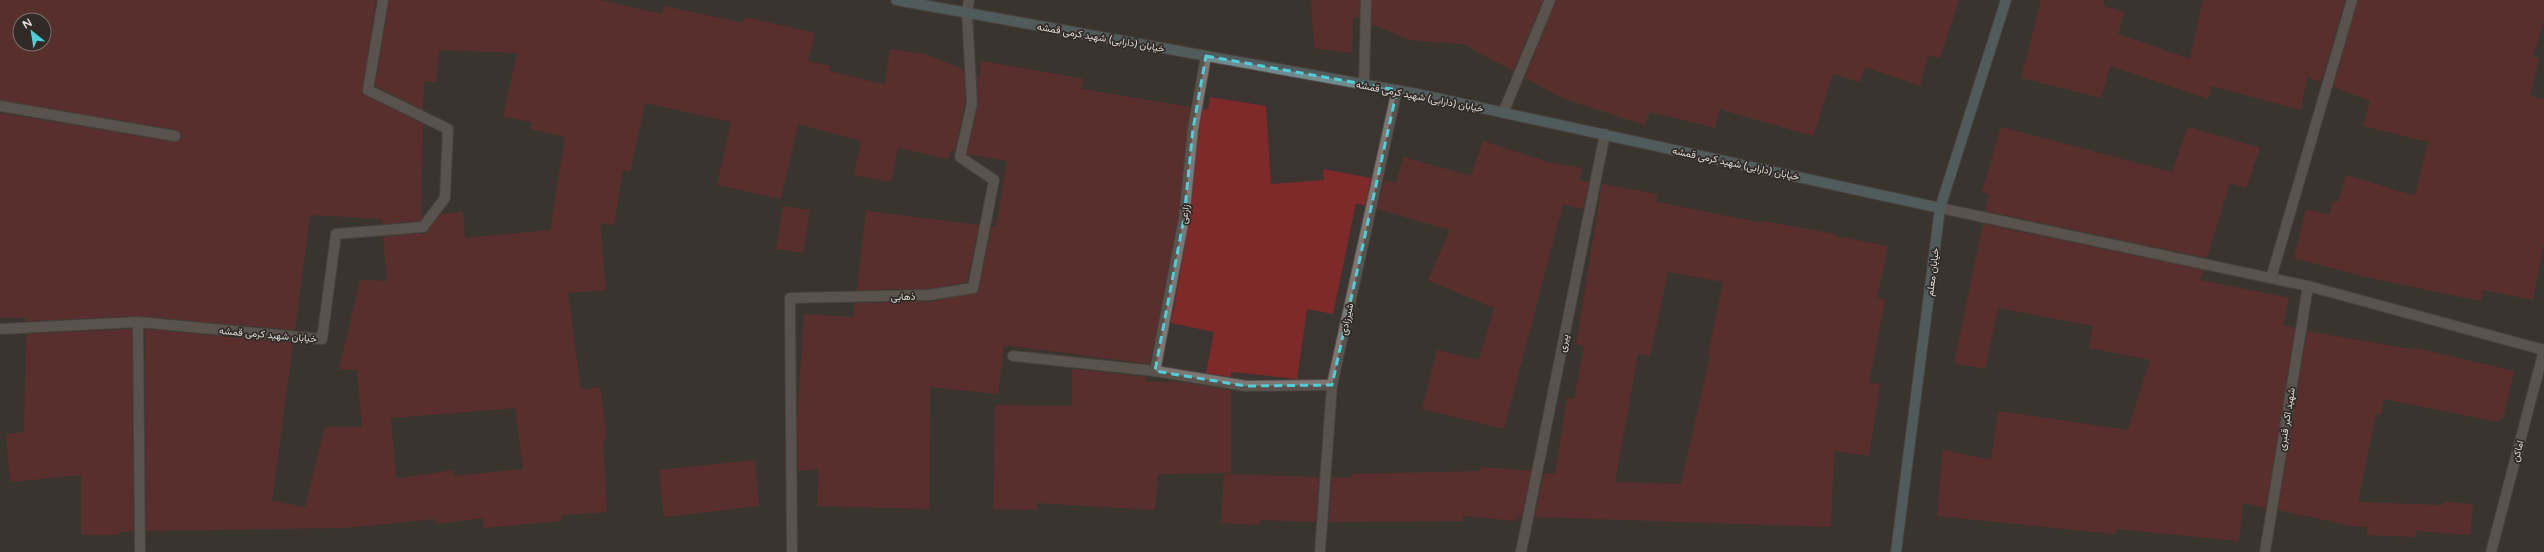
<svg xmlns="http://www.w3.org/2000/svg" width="2544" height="552" font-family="'Varela Round',Vazirmatn,sans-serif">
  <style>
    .building { fill: #7e292a; fill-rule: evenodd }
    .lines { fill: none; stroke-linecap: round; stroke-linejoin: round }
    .street-casing { stroke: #57514e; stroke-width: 12 }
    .secondary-casing { stroke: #57514e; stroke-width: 12 }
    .street { stroke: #7e7672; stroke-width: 10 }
    .secondary { stroke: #6f8b90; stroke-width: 10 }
    .marked { fill: none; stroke: #52ccd6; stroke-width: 3; stroke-dasharray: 8 5; stroke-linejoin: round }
    .labels { text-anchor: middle; stroke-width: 3.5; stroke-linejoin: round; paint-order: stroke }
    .street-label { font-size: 10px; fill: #dfdbd8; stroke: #312a26 }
  </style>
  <rect width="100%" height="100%" fill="#3b3430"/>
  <g class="building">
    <path d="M0,0h376l-14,93 61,31 -2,92h2l-3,5 -38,3v-5l-72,-4 -15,115 -157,-14 -112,5v-3h-26v-205l174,29 6,-2 1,-3 -5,-7 -176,-30zM20,20h24v24h-24z"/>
    <path d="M389,0h210l63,14 2,-8 79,17 2,-6 70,16 -7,28 22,5 -1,5 56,14 5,-36 35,5 39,16 1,32 -10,49h-5l-1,8 -51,-11 -7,34 -37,-7 7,-34 -63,-17 -17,75 -64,-14 14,-63 -86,-19 -15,69 -7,-2 -9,55 -14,-2 6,67 -38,3 13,97 19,-3 7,52 -4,1 4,72 -46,3v6l-77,7 -1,-10 -47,6 -1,-5 -91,9 -198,3 -1,-202 148,14 -21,158 33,6 20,-80h37l-5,-57 -18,-1 21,-89 27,1 -4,-44 43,-4 15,-19 22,-2 2,26 85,-8 15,-93 -35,-8 2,-7 -29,-5 14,-64 -78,-3 -3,32 -12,-1 -1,29 -48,-24zM515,408l8,61 -69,7 -1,-6 -57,9 -5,-61z"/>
    <path d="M1311,0h49l-1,18 -6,-2 -1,37 -38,-5z"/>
    <path d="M1372,0h171l-30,71 -50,-27 -53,-4 -38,-16z"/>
    <path d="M1556,0h403l-19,58 -12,-3 -8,31 -55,-19 -5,15 -27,-8 -20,62 -94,-27 -4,19 -65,-16 -6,13 -82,-27 -37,-20z"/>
    <path d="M2041,0h63l-1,6 21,6 -6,22 72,25 13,-59h142l-24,82 -14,-5 -6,33 -90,-24 -3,13 -98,-33 -9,32 -80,-20z"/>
    <path d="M2358,0h186v19l-11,38 6,1 -9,38 14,3v143l-11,58 -50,-10 -2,11 -116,-24 -71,-19 12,-49 23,6 4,-14 5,1 8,-27 69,21 13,-54 -65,-16 7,-25 -37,-14z"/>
    <path d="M981,61l103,18 -3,10 109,18 -12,110 -28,147 -146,-19 -6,49 -68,-7 -1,122 -112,-3 1,-37 -20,2 -1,-49 7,-108 49,3 2,-14 74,-1 49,-10 14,-66 4,1 11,-66 -40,-7 11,-50 -1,-28 3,1z"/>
    <path d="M1210,97l56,9 5,78 53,-4 -1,-11 48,9 -6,28 -9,-3 -23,111 -26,-5 -10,70 -66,-7v5l-25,-4 8,-41 -43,-9 19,-104 9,-89 4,-21 5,1z"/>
    <path d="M2001,127l171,45 16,-45 72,21 -14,40 -16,-5 -23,75 -222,-47 4,-17 -7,-2z"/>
    <path d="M1483,141l65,21 34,6 -3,12 10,2 -6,27 -20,-5 -59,225 -82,-20 15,-59 42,10 15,-52 -66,-28 22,-50 -73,-21 7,-29 12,3 7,-26 68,19z"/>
    <path d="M1602,184l55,10 -1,8 107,21v-2l72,13v2l53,10 -11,52 8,2 -16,83 11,1 -11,72 -35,-5 -3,76 -296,-10 9,-44 11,1 12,-76 7,1 10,-53 -8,-2zM1668,272l55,10 -15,73 2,1 -29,128 -66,-2 23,-128 12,2z"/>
    <path d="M783,206l27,4 -7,43 -27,-4z"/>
    <path d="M866,211l113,14 -12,57 -39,7 -71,1z"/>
    <path d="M1983,224l220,46 -3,10 89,18 -6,28 12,2 -29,180 -23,-5 -4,38 -123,-12 -1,5 -178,-18 6,-66 48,10 7,-49 130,19 22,-70 -61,-12 4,-22 -95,-18 -13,61 -31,-6z"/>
    <path d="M132,329l1,202 -14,1v3h-38v-60l-71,7 -4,-48 18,-2 2,-98z"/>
    <path d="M2307,331l103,18 1,-2 103,24 -11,48 -4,-1 -1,4 -114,-23 -3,16 -5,-1 -18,88 84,3 1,-3 30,2 -3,31 -54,-4v6l-49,-2v-8l-15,-1 -74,-16z"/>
    <path d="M1072,369l75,8 -1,5h33l52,8v83l-73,1 -3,36 -118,-7v7l-44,-1 2,-104 77,1z"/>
    <path d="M755,460l4,46 -95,11 -5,-47z"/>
    <path d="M1481,467l50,4 -9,45h-5l-1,5 -53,-5v5l-134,1 3,-45 20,1v-4l128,-3z"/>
    <path d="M1224,474l95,3 -3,45 -56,-2 -1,5 -38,-2z"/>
  </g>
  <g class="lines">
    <g class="street-casing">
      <g id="street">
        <path d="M1364,84l2,-84"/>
        <path d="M0,106l175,30"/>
        <path d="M1503,113l47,-113"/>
        <path d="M1940,208l368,78 236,64"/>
        <path d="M2271,278l81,-278"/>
        <path d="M138,322l2,230"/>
        <path d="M0,329l138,-7 184,17 14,-105 87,-7 22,-29 3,-69 -80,-39 15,-90"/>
        <path d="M1013,356l142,15 91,15 86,-1"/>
        <path d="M1155,371l29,-153 9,-89 13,-73"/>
        <path d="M792,552l-2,-254 139,-3 44,-7 21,-108 -34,-23 12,-54 -5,-90 2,-13"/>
        <path d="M1320,552l12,-167 65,-295"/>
        <path d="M1521,552l84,-418"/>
        <path d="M2265,552l43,-266"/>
        <path d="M2491,552l53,-202"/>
      </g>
    </g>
    <g class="secondary-casing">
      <g id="secondary">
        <path d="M896,0l522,94 522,114"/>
        <path d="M1896,552l44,-344 66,-208"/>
      </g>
    </g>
    <use href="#street" class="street"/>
    <use href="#secondary" class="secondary"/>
  </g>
  <path d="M0 0H2544V552H0ZM1206,56l191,34 -65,295 -86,1 -91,-15 29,-153 9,-89z" fill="#3b3430" fill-opacity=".55" fill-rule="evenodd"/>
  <path class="marked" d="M1206,56l191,34 -65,295 -86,1 -91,-15 29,-153 9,-89z"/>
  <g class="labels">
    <g class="street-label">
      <text transform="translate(1101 37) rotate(10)" y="4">خیابان (دارابی) شهید کرمی قمشه</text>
      <text transform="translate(1420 96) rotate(11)" y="4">خیابان (دارابی) شهید کرمی قمشه</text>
      <text transform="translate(1736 163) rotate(12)" y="4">خیابان (دارابی) شهید کرمی قمشه</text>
      <text transform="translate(1184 214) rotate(-82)" y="4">زارعی</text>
      <text transform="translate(1932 272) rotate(-83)" y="4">خیابان معلم</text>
      <text transform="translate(903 296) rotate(-1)" y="4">ذهابی</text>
      <text transform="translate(1346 319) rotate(-78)" y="4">شیرزادی</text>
      <text transform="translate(268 334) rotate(5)" y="4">خیابان شهید کرمی قمشه</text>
      <text transform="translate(1563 343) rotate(-79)" y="4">پیری</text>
      <text transform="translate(2286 419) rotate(-81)" y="4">شهید اکبر قنبری</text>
      <text transform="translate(2517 451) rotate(-75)" y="4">اماکن</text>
    </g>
  </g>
  <g transform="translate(32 32) rotate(330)"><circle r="19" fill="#312a26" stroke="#77716d"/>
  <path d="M0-3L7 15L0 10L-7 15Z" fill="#52ccd6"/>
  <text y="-6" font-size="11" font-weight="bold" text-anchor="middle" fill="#dfdbd8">N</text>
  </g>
</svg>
